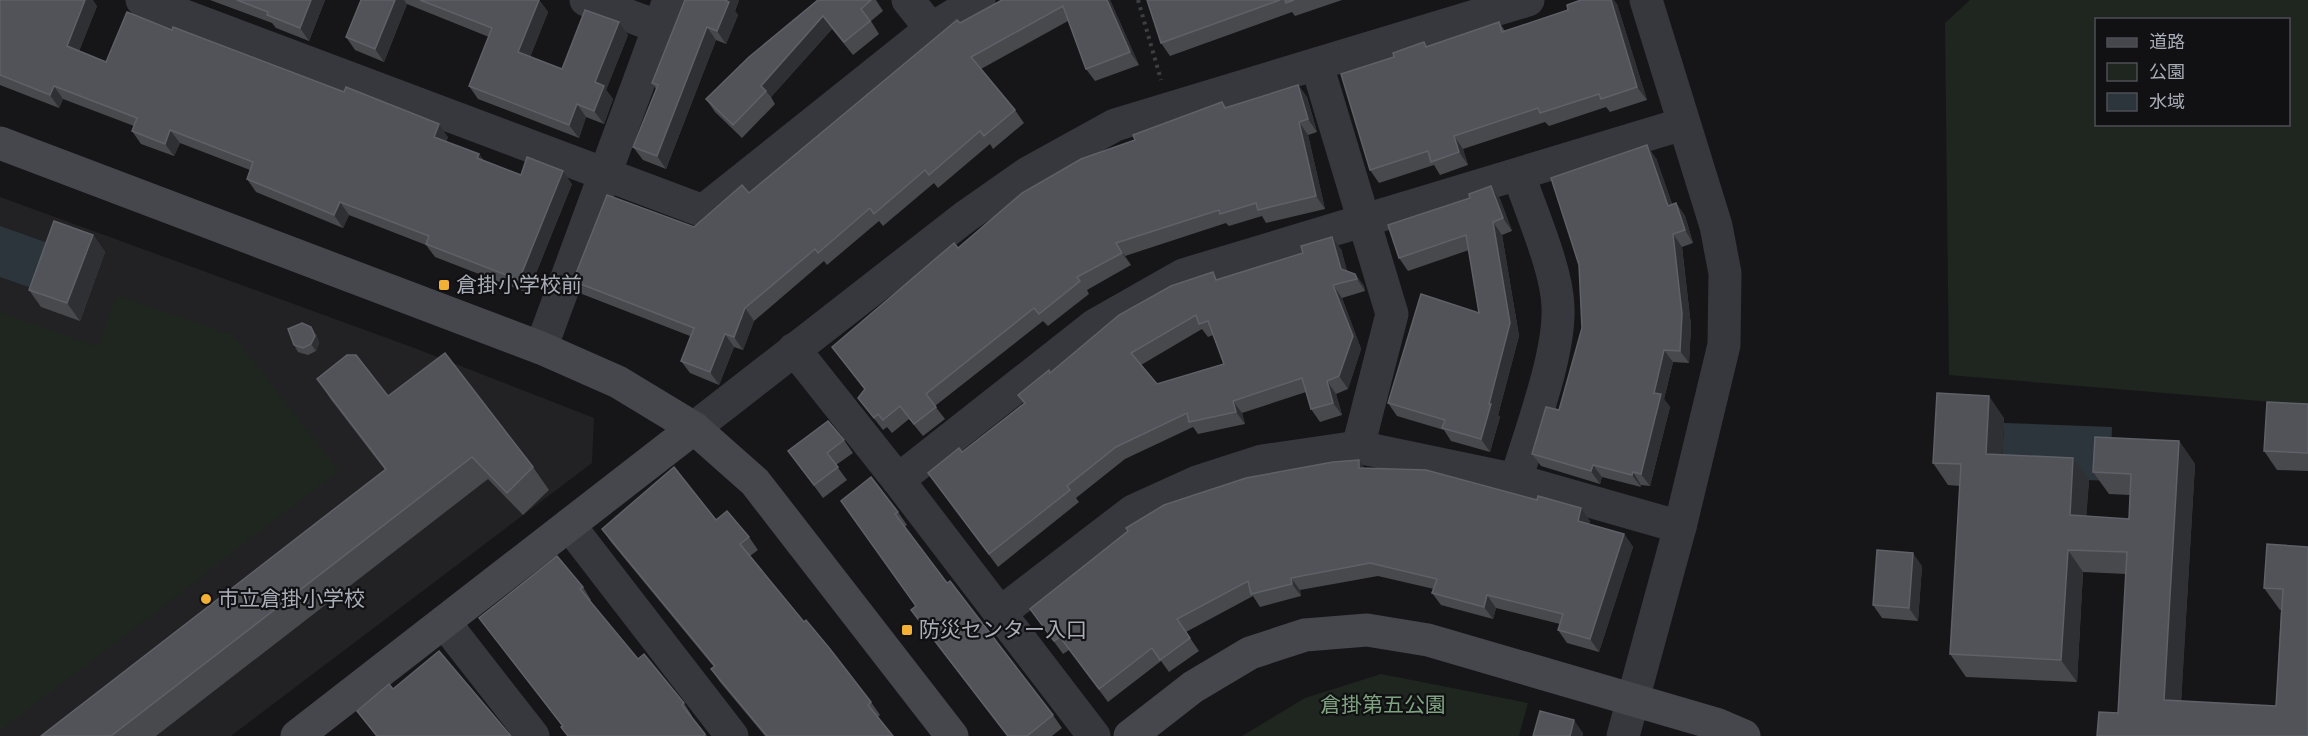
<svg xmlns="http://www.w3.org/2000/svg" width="2308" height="736" font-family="Mulish,'Noto Sans JP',sans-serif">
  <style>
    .built { fill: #222225 }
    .green { fill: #1e261f; fill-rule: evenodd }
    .water { fill: #2c353c }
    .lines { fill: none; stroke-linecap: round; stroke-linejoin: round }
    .path { stroke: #3d3f44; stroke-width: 4; stroke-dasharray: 3 4.5; stroke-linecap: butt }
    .street { stroke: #37383d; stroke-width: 33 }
    .secondary { stroke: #45474d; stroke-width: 33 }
    .wall { fill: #47494d; fill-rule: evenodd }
    .shaded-wall { fill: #2f3033 }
    .building { fill: #525359; stroke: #5f6168; stroke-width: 1.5; fill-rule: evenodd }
    .poi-dot { fill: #f2b134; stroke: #111113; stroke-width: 2 }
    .labels { text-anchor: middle; stroke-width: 4.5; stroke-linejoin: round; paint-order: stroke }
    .poi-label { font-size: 21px; fill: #a8adb8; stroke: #111113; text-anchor: start }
    .park-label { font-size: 21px; fill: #7fa381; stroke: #111113 }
  </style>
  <rect width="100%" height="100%" fill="#161618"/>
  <path class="built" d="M0,197l417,152 177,69 -2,45 -361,273h-231z"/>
  <g class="green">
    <path d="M1970,0h338v405l-359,-30 -4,-352zM2096,20h192v104h-192z"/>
    <path d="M117,295l116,40 106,136 -339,260v-419l98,35z"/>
    <path d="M1381,674l147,29 -9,33h-277l63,-38z"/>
  </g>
  <g class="water">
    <path d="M0,226l62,22 -16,45 -46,-16z"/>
    <path d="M2004,423l108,4 -2,54 -109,-5z"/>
  </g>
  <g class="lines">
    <path class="path" d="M1138,0l23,80"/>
    <g class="street">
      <path d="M142,0l561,211 228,-182 48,-29"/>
      <path d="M586,0l73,27"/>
      <path d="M908,0l23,29"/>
      <path d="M1317,65l75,249 -34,133"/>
      <path d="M541,348l128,-348"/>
      <path d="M794,349l104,131 196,256"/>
      <path d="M694,428l271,-211 63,-44 87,-48 413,-125"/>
      <path d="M898,480l197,-155 88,-50 500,-151"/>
      <path d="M1516,480c14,-48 44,-125 42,-173 -1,-38 -27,-95 -39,-132"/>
      <path d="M569,525l163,211"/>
      <path d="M1000,613l133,-102 64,-29 65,-21 96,-14 158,33 164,47"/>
      <path d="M444,622l89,114"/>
      <path d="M1623,736l57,-209 44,-182 1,-72 -9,-47 -70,-226"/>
    </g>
    <g class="secondary">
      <path d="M0,143l541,205 77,34 76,46 61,54 197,254"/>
      <path d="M297,736l397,-308"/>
      <path d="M1130,736l63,-49 57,-34 55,-18 62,-5 61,10 288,84 28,12"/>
    </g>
  </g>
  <g class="wall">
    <path d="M0,0l97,6 -18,45 27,11 342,75 -2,5 33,12 5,7 37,14 51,9 -44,109 -93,-36 -9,-12 -77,-30 -6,13 -87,-36 -9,-13 3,-9 -70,-27 -6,13 -33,-12 -9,-13 2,-5 -71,-27 -4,9 -59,-23z"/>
    <path d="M210,0h115l-16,41 -33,-13 -4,-5z"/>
    <path d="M361,0h178l9,12 -18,45 32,12 66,-34 -22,55 7,9 -9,25 -18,-7 -7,21 -101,-39 -9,-13 20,-49 -82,-33 -23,58 -29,-12 -9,-13z"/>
    <path d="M685,0h54l-4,11 3,4 -12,29 -10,-4 -50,129 -23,-9 -10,-13 23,-58 -4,-6z"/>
    <path d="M818,0h58l7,11 -12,10 8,13 -26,21 -21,-26 -61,68 4,7 -33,34 -27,-26 -9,-13z"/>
    <path d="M1002,0h108l29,65 -44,16 -9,-12 -18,-48 -87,48 34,41 9,13 -31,26 -3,-5 -52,44 -4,-5 -51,43 -4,-5 -52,44 -3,-4 -70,60 -11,29 -9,-3 -15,38 -29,-12 -9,-12 9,-25 -108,-42 -9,-13 121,-54 55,-34 211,-170z"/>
    <path d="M1147,0h195l-47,16 -3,-4 -122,44 -9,-13z"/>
    <path d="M1617,4l30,96 -37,12 -4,-5 -57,19 -4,-4 -82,27 5,16 -28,10 -6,-10 -55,18 -9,-13 24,-113 30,-15 3,4 72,-24 6,9z"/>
    <path d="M1298,85l9,12 10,35 -9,3 17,74 -59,14 -4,-7 -33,10 -3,-3 -101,33 6,9 -44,25 2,4 -41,32 -5,-5 -108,85 10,13 -22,17 -14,-17 -17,14 -5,-6 -4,3 -25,-32 7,-8 -33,-43 126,-99 177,-108 87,-38 4,5z"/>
    <path d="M1656,158l16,46 4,-1 9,13 8,27 -11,4 9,79 -2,37 -16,-1 -9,37 6,8 -20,79 -9,-1v2l-39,-10 -2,7 -59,-18 -9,-12 27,-44z"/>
    <path d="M1491,186l9,13 12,32 -10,4 17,101 -21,79 2,2 -10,35 -39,-11 -7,-11 -47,-14 -9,-13 91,-90 -10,-63 -61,21 -9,-13 71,-60z"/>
    <path d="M93,235l12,17 -25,69 -39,-14 -12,-17z"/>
    <path d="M1341,249l6,22 8,3 9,12 1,5 -23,7 19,51 -13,40 -12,5 6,21 -22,7 -9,-13 -5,-17 -64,21 3,11 -47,10 -5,-7 -68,32 -49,39 3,4 -81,65 -61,-82 25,-33 62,-49 -6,-8 32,-22 168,-94zM1202,329l6,8 5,-2 11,29 -67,20 -16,-19z"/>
    <path d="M316,334l3,9 -3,8 -8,4 -10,-3 -4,-7z"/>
    <path d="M317,379l71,17 145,71 16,23 -26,25 -35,-36 -332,257h-115l344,-266 -53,-69z"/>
    <path d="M2308,404v67l-31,-1 -13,-19z"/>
    <path d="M2004,418l-2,37 87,25 -3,36 43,3 1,-24 -21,-1 -16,-22 86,-31 16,23 -14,237 95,5 5,-96h-1l-16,-22 44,-41v189l-190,-23 8,-139 -43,-2 -6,110 -111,-5 -16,-23 10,-168 -12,-1 -15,-22z"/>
    <path d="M844,440l9,13 -17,12 11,15 -24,18 -35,-47z"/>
    <path d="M1364,468l226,53 -1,3 35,10 9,13 -34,105 -32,-9 -9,-13 2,-6 -64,-16 -3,11 -52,-14 -9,-12 2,-4 -56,-13 -78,14 1,6 -41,11 -7,-11 -67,36 13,19 -30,21 -8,-11 -53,41 -39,-52 -6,4 -33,-45z"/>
    <path d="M841,501l57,11 9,13 -3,2 43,56 106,132 9,13 -10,8h-45l-87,-113 -9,-13 5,-4z"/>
    <path d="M716,520l33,17 9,13 -8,6 54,66 67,80 9,13 -2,2 15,19h-128l-45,-54 -9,-13 3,-2 -103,-125 -9,-13z"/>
    <path d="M1922,566l-4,55 -36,-3 -9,-13z"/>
    <path d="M583,587l8,13 -1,1 48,58 46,44 8,13v1l15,19h-139l-6,-10 -83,-108z"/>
    <path d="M393,689l118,47h-135l-19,-25z"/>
  </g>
  <g class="shaded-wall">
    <path d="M85,0h8l4,6 -21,53 -9,-13z"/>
    <path d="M311,0h14l-16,41 -9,-13z"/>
    <path d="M395,0h9l3,4 -23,58 -9,-13z"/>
    <path d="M539,0l9,12 -21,53 -9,-13z"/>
    <path d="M725,0h14l-4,11 3,4 -12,29 -9,-13z"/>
    <path d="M1107,0h3l29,65 -9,-13z"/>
    <path d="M1611,0h3l3,4 30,96 -10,-13z"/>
    <path d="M823,16l9,13 -61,68 -10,-11z"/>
    <path d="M619,22l9,13 -22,55 7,9 -9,25 -10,-13 1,-29z"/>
    <path d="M707,27l9,13 -50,129 -9,-13z"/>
    <path d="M1298,85l9,12 10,35 -9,-13z"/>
    <path d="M54,86l9,13 -4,9 -9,-13z"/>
    <path d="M577,104l9,13 -7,21 -10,-13z"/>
    <path d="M1299,122l9,13 17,74 -9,-13z"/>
    <path d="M439,124l9,13 -5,13 -9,-13z"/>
    <path d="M170,130l10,13 -6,13 -9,-12z"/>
    <path d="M1454,136l9,13 5,16 -9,-13z"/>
    <path d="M1647,145l9,13 21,60 -9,-12z"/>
    <path d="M479,154l9,13 -11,-9z"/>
    <path d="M563,171l9,13 -44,109 -9,-13z"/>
    <path d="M1491,186l9,13 12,32 -9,-13z"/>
    <path d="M340,202l9,13 -6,13 -9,-13z"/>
    <path d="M1676,203l9,13 8,27 -8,-13z"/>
    <path d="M1493,222l9,13 17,101 -21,79 2,2 -10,35 -9,-13 8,-35z"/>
    <path d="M1673,234l9,13 9,79 -2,37 -9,-12z"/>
    <path d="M93,235l12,17 -25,69 -13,-18z"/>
    <path d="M1332,237l9,12 9,33 -9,-13z"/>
    <path d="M1116,243l9,13 6,9 -9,-12z"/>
    <path d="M1355,274l9,12 1,5 -8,-12z"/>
    <path d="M1333,285l9,13 19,51 -13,40 -9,-13z"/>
    <path d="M745,308l9,13 -11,29 -9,-13z"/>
    <path d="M311,327l5,7 3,9 -3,8 -5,-7z"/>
    <path d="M725,334l9,13 -15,38 -9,-13z"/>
    <path d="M1664,350l9,12 -9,37 6,8 -20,79 -9,-12 13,-81z"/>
    <path d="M1327,381l9,13 6,21 -9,-12z"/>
    <path d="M1989,396l15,22 -3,58 -15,-22z"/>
    <path d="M1233,401l9,12 3,11 -9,-12z"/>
    <path d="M2179,441l16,23 -15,259 -16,-23z"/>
    <path d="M2073,458l16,22 -4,58 -15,-23z"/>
    <path d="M1359,460l9,13 -9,-5z"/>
    <path d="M1593,465l9,12 -2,7 -9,-13z"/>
    <path d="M1633,472l8,13v2l-9,-12z"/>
    <path d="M1581,508l9,13 -4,13 -8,-13z"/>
    <path d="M1624,534l9,13 -34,105 -9,-13z"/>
    <path d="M2068,550l15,22 -6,110 -16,-22z"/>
    <path d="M1913,553l9,13 -4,55 -9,-13z"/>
    <path d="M1291,578l9,12 1,6 -9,-12z"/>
    <path d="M1487,595l9,13 -3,11 -9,-12z"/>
    <path d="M1574,720l9,13v3h-13z"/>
  </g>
  <g class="building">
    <path d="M0,0h85l-18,46 39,16 21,-50 45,18 1,-3 171,65 2,-5 93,37 -5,13 45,17 -2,4 44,17 6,-18 36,14 -44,109 -93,-36 3,-8 -89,-34 -6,13 -87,-36 6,-17 -83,-32 -5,14 -33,-13 5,-13 -83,-32 -4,9 -50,-20z"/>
    <path d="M237,0h74l-11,28 -33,-13 1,-3z"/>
    <path d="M361,0h34l-20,49 -29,-12z"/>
    <path d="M420,0h119l-21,52 44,17 23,-59 34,12 -24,60 9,4 -10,25 -17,-7 -8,21 -100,-39 23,-58z"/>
    <path d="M685,0h40l4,2 -12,29 -10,-4 -50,129 -24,-9 25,-62 -6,-2z"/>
    <path d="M818,0h53l-10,9 9,12 -26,21 -21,-26 -62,70 5,5 -33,34 -27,-26 43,-42z"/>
    <path d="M1002,0h105l23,52 -44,17 -23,-63 -92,51 44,53 -31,26 -4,-5 -51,44 -4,-5 -51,44 -4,-6 -52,45 -3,-4 -70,59 -11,29 -9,-3 -15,38 -29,-11 13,-33 -121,-47 34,-86 87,32 48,-42 7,8 208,-173 3,3z"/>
    <path d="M1147,0h133l-119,43z"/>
    <path d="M1285,0h9l-8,3z"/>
    <path d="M1581,0h30l26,87 -36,12 -2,-5 -59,19 -2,-5 -84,28 5,16 -28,10 -3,-11 -58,19 -29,-96 53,-17 -1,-4 31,-11 2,5 73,-25 3,10 66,-22 -1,-5z"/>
    <path d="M1298,85l10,34 -9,3 17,74 -58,14 -2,-7 -36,11 -1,-4 -103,33 6,10 -45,24 3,4 -41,33 -5,-6 -108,86 10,13 -22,17 -14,-18 -17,14 -5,-6 -4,4 -16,-20 7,-9 -33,-42 122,-104 4,5 64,-55 59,-34 54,-19 -2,-5 89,-33 3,6z"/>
    <path d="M1647,145l21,61 8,-3 9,27 -12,4 9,80 -2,37 -16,-1 -10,43 7,1 -20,80 -8,-2 -1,3 -39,-10 -2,6 -59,-17 14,-47 13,3 23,-82 -3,-63 -28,-87z"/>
    <path d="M1491,186l12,32 -10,4 17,101 -21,81h2l-10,35 -39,-11 3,-8 -57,-17 33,-109 58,19 -13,-78 -67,23 -11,-33 82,-27 -1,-4z"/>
    <path d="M54,221l39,14 -26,68 -38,-13z"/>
    <path d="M1332,237l9,32 14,5 2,5 -24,6 20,51 -14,40 -12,5 6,22 -22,6 -9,-31 -69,23 3,11 -47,10 -2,-9 -71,34 -49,39 3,4 -81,64 -61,-81 31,-25 3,4 63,-49 -7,-8 31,-25 1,3 69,-58 52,-29 42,-14 3,8 87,-27 -2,-7zM1196,315l3,9 9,-3 16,43 -67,20 -26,-31z"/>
    <path d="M302,323l9,4 4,9 -4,8 -8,4 -9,-3 -6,-16z"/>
    <path d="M445,353l88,114 -26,26 -35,-36 -361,279h-70l345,-267 -69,-90 30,-24h9l32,41z"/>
    <path d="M1937,393l52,3 -3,58 87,4 -3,57 59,4 2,-45 -38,-2 2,-35 84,4 -15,259 112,6 7,-117 -19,-1 3,-44 41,3v189h-211l2,-24 19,1 9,-161 -59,-2 -7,110 -111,-6 11,-190 -28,-1z"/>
    <path d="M2267,402l41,2v49l-44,-2z"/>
    <path d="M828,421l16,19 -17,13 11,14 -24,18 -26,-34z"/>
    <path d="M1359,460v8l67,2 111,30 1,-4 43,12 -3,13 46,13 -34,105 -32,-9 5,-16 -76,-19 -3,12 -52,-14 5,-14 -67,-16 -79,15 1,6 -41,10 -3,-13 -71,38 13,19 -30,22 -8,-12 -53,41 -39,-52 -6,4 -24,-32 98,-78 -2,-3 38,-23 82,-27 87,-16z"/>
    <path d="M674,467l42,53 11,-9 22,26 -9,7 64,78 2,-2 24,29 41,53 -3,3 25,31h-126l-56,-67 4,-3 -113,-137z"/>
    <path d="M871,477l27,35 -3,2 52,69 3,-2 103,134 -26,21h-19l-97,-126 5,-4 -75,-105z"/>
    <path d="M1877,550l36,3 -4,55 -36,-3z"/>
    <path d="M557,556l26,31 -3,2 58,70 6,-5 40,49 -2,2 23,29 -1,2h-136l-7,-9 2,-1 -84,-108z"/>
    <path d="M439,651l72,85h-134l-20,-25 32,-27 4,5z"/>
    <path d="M1540,711l34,9 -4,16h-37z"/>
  </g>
  <g class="poi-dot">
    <rect x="438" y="279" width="12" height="12" rx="3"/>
    <circle cx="206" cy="599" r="6"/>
    <rect x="901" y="624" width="12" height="12" rx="3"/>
  </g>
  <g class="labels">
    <g class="poi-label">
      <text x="456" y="292">倉掛小学校前</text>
      <text x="218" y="606">市立倉掛小学校</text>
      <text x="919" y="637">防災センター入口</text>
    </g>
    <g class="park-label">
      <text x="1383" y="712">倉掛第五公園</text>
    </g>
  </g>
  <rect x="2095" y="18" width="195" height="108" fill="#111113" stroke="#4d4f55" stroke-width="1.5"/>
  <rect x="2107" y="38" width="30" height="9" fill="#45474d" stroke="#4d4f55" stroke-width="1.5"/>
  <text x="2149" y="48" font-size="18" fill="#a8adb8">道路</text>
  <rect x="2107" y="63" width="30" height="18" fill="#1e261f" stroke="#4d4f55" stroke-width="1.5"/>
  <text x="2149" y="78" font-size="18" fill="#a8adb8">公園</text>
  <rect x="2107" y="93" width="30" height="18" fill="#2c353c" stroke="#4d4f55" stroke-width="1.5"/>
  <text x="2149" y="108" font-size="18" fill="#a8adb8">水域</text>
</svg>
